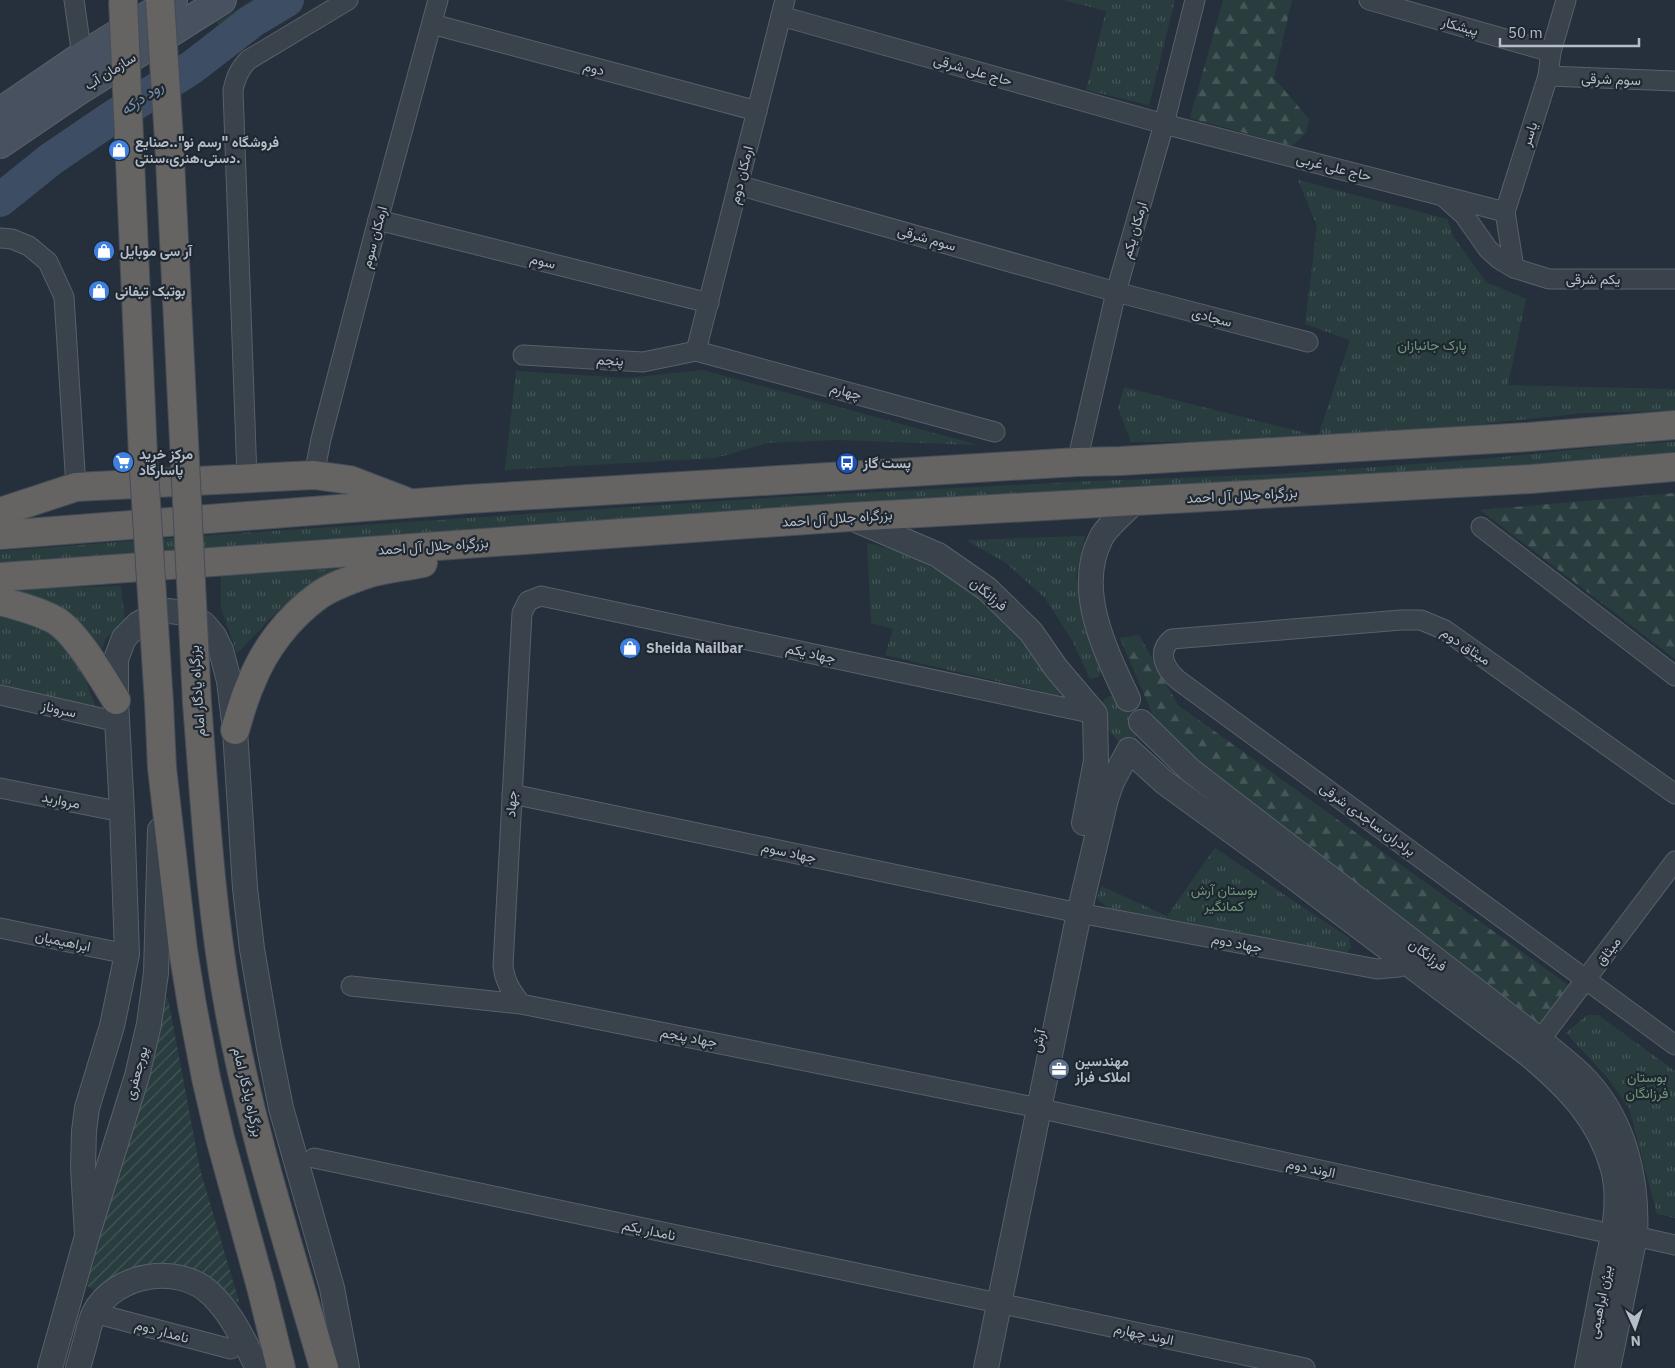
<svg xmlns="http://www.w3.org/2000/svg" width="1675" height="1368" font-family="'IBM Plex Sans',Vazirmatn,sans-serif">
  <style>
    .grass { fill: url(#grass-tufts) }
    .forest { fill: url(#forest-firs) }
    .garden { fill: url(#garden-furrows) }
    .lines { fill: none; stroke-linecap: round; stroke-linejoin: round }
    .river { stroke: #3d4e64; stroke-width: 34 }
    .minor-casing { stroke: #58606a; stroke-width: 21 }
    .tertiary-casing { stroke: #58606a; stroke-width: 26 }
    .secondary-casing { stroke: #58606a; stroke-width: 30 }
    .trunk-casing { stroke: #454d57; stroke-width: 30 }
    .minor { stroke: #3a424c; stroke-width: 19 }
    .tertiary { stroke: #3a424c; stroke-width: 24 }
    .secondary { stroke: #48515f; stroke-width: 28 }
    .trunk { stroke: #656462; stroke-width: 28 }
    .trunk-bridge-casing { stroke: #454d57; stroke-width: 30; stroke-linecap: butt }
    .trunk-bridge { stroke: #656462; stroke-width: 28 }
    .labels { text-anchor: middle; stroke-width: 4.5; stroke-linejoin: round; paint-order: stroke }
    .street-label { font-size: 14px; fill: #b5bdc8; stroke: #1f2731 }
    .poi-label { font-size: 14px; font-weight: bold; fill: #b5bdc8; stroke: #1f2731; text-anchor: start }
    .park-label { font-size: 14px; fill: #6e9777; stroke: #1f2731 }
    .water-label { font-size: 15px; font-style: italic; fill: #7f94ad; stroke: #1f2731 }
  </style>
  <defs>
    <pattern id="grass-tufts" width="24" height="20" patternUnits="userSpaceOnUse" patternTransform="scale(1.25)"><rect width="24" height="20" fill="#293d3e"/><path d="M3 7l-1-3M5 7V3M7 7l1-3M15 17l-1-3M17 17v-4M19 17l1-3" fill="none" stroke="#465758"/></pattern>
    <pattern id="forest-firs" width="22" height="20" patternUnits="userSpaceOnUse" patternTransform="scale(1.25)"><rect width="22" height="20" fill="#293d3e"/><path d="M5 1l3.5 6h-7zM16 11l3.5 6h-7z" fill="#465758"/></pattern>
    <pattern id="garden-furrows" width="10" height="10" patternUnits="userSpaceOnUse" patternTransform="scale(1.25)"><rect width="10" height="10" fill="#293d3e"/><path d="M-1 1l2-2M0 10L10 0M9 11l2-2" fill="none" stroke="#465758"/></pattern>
  </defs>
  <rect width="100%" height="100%" fill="#26303c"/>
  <g class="grass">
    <path d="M1063,0h112l-26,105 -63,-15 20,-79z"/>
    <path d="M1298,180l149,39 6,17 33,46 40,17 -18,86 167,4v22l-91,2 -258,28 -195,1 -13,-34 6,-21 194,49 32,-96 -45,-16 12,-98z"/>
    <path d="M703,370l275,75 -141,-5 -70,3 -51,15 -211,12 11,-99 111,7z"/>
    <path d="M1675,442v13l-299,22 -1376,87v-13l241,-18 542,-36 310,-16 186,-7 204,-15 137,-14z"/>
    <path d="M1085,536l-9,41 9,49 17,41 -3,10 -9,2 -18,-39 -27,-42 -39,-35 -40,-23z"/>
    <path d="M867,543l36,9 32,17 61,37 56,68 9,22 -176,-41 8,-26 -22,-6z"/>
    <path d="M363,567c-18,7 -46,15 -61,25 -25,15 -43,41 -65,61l-16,-45v-32z"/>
    <path d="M121,586l4,35 -19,17 -8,23 -98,-72z"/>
    <path d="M0,610l37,13 25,18 19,26 15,41 -96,-22z"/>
    <path d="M1114,695l12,8 11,22 -1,13 -4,3 -11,2c-14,-10 -34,-42 -7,-48z"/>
    <path d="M1215,848l134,90 2,10 -9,8 -176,-32 -58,-16 -11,-9 4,-13 66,30z"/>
    <path d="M1587,1015h11l77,56v147l-18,-4 -28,-106 -22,-31 -41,-44z"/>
  </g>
  <g class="forest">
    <path d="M252,0h26l-55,34 -6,-12z"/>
    <path d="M1223,0h69l-18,78 35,41 -3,14 -14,13 -102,-28z"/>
    <path d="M1675,493v166l-195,-149z"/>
    <path d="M1139,635l39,70 393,282 -33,41 -300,-217 -81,-86 -37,-87z"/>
  </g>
  <path class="garden" d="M168,998l32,171 40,136 -18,-18 -55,-21 -17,-2 -19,6 -37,20 -7,-4 4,-21 70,-266z"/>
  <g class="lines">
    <path class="river" d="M0,200l51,-41 56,-38 84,-53 61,-47 35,-21"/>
    <g class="minor-casing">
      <g id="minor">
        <path d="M74,0l8,56"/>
        <path d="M1369,0l182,52"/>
        <path d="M781,16l383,108 341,88"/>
        <path d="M432,24l325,87"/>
        <path d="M1548,76l127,5"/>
        <path d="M738,185l378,107 192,50"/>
        <path d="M1444,197l20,18 24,34 11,10 15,9 35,11h126"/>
        <path d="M378,220l331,83"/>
        <path d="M0,238l12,1 17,7 19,16 16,35 12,190"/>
        <path d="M1514,268l-9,-56 43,-136 3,-24 15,-52"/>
        <path d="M696,351l89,-351"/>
        <path d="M523,355l120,7 53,-11 299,81"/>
        <path d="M1077,462l39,-170 48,-168 31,-124"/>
        <path d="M314,475l7,-36 57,-219 60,-220"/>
        <path d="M247,478l-14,-388c3,-13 6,-20 15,-30l100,-60"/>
        <path d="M1481,527l194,149"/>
        <path d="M0,695l118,27"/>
        <path d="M0,788l122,24"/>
        <path d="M512,794l567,119 298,56 22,-2 9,-5"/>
        <path d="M1675,794l-230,-164 -24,-10h-20l-229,19c-16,13 -7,30 6,41l497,365"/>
        <path d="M0,928l127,26"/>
        <path d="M351,986l170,18 503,101 574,126"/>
        <path d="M521,1004c-10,-13 -16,-22 -18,-38l19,-353 6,-12 13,-5 554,118"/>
        <path d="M1540,1040l135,-179"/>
        <path d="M314,1158l991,210"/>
        <path d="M1635,1236l40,9"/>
        <path d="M94,1313l137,36"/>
      </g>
    </g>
    <g class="tertiary-casing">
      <g id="tertiary">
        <path d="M849,517l89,38 49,34 44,43 25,36 39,46 1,47 -12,62"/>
        <path d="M1128,699c-22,-47 -54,-109 -27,-161 5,-11 25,-27 34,-37"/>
        <path d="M1141,722l49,48 350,270c15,13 32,25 46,40 39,42 52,100 49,156l-27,132"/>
        <path d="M87,1236l-4,-69 1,-36 3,-23 25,-82 15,-72 -5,-142 -6,-112v-41l8,-21 14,-14 20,-11 12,-2 13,2 21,11 10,12 7,14 8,31 6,49 10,158 7,61 17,99 12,60 51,180 15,80"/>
        <path d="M50,1368l37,-132 50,-160 12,-52 7,-51 4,-143"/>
        <path d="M78,1368c4,-14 8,-27 11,-41 2,-4 3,-10 5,-14 21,-40 85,-50 117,-19 22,21 33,48 47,74"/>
        <path d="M986,1368l93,-455 27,-114 6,-17 17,-32 35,32 103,75 261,197c38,32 71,64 85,115 9,34 -1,71 -8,105 -6,31 -12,63 -18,94"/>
      </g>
    </g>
    <g class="secondary-casing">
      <g id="secondary">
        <path d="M0,112l82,-56 91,-56"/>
        <path d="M0,144l78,-53 144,-91"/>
      </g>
    </g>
    <g class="trunk-casing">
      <g id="trunk">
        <path d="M0,512l76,-25 238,-12 36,5 55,21"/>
        <path d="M0,535l468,-36 609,-37 44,-1 407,-24 147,-12"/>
        <path d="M0,577l849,-60 682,-38 144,-12"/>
        <path d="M0,601c19,5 38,10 55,19 21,12 48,59 61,80"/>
        <path d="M159,703l3,65 21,182 9,55 14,73 14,60 41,149 20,81"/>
        <path d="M197,703c8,100 13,201 31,300 22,124 61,244 96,365"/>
        <path d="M235,730c5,-16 9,-32 16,-47 13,-34 38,-66 67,-87 14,-10 32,-16 49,-22 18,-6 37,-7 56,-11"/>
      </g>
    </g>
    <use href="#minor" class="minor"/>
    <use href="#tertiary" class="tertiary"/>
    <use href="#secondary" class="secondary"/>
    <use href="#trunk" class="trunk"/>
    <g class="trunk-bridge-casing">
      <g id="trunk-bridge">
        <path d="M123,0l20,456 16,247"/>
        <path d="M160,0l9,140 28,563"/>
      </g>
    </g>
    <use href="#trunk-bridge" class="trunk-bridge"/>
  </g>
  <defs>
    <g id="shop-disc" transform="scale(1.125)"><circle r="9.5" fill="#3f7fe0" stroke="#1f2731"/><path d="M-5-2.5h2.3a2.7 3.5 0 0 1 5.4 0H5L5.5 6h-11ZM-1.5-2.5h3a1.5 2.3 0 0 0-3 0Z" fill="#fff"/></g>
    <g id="supermarket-disc" transform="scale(1.125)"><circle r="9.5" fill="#3f7fe0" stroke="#1f2731"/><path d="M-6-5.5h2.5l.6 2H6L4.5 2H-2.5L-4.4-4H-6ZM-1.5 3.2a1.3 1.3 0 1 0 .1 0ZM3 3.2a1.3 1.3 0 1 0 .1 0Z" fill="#fff"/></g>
    <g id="bus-disc" transform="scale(1.125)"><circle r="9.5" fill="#1a4fb4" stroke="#1f2731"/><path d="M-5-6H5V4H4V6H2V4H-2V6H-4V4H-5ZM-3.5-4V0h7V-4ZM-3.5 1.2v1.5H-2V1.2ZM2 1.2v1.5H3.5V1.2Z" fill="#fff"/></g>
    <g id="office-disc" transform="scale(1.125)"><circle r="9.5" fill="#5c6f8a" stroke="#1f2731"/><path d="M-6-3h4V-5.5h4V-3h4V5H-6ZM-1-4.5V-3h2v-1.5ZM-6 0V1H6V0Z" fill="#fff"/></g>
  </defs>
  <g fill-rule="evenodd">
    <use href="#shop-disc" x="119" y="150"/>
    <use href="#shop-disc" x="104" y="251"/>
    <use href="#shop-disc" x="99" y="291"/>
    <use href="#supermarket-disc" x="123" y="462"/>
    <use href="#bus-disc" x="847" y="463"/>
    <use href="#shop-disc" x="630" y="648"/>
    <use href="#office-disc" x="1059" y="1069"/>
  </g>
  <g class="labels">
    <g class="street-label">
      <text transform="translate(1460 26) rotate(16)" y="5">پیشکار</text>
      <text transform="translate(594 68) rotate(15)" y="5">دوم</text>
      <text transform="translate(973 70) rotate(16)" y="5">حاج علی شرقی</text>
      <text transform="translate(110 71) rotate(-32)" y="5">سازمان آب</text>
      <text transform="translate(1611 79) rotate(2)" y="5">سوم شرقی</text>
      <text transform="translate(1529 134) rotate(-72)" y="5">یاسر</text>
      <text transform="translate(1334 167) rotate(14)" y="5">حاج علی غربی</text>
      <text transform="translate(741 175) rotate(-76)" y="5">ارمکان دوم</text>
      <text transform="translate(1134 230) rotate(-74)" y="5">ارمکان یکم</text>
      <text transform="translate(374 237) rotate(-75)" y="5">ارمکان سوم</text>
      <text transform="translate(927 238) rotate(16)" y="5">سوم شرقی</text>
      <text transform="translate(543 261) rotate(14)" y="5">سوم</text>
      <text x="1593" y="284">یکم شرقی</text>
      <text transform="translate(1212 317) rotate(15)" y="5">سجادی</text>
      <text transform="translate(610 360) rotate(3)" y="5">پنجم</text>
      <text transform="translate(846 391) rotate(15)" y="5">چهارم</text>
      <text transform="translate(1242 495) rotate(-3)" y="5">بزرگراه جلال آل احمد</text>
      <text transform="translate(837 518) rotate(-4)" y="5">بزرگراه جلال آل احمد</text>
      <text transform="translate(433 546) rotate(-4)" y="5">بزرگراه جلال آل احمد</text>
      <text transform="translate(989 594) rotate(40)" y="5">فرزانگان</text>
      <text transform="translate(1466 646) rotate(34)" y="5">میثاق دوم</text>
      <text transform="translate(811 653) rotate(12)" y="5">جهاد یکم</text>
      <text transform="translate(197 691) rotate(-94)" y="5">بزرگراه یادگار امام</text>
      <text transform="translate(59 709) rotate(13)" y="5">سروناز</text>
      <text transform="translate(61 800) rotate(11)" y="5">مروارید</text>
      <text transform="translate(511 804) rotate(-87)" y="5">جهاد</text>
      <text transform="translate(1368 819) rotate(36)" y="5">برادران ساجدی شرقی</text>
      <text transform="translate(789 852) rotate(12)" y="5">جهاد سوم</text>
      <text transform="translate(63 941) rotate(12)" y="5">ابراهیمیان</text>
      <text transform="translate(1237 943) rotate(11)" y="5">جهاد دوم</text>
      <text transform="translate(1608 951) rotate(-53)" y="5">میثاق</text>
      <text transform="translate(1428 955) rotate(37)" y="5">فرزانگان</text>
      <text transform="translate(689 1037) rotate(11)" y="5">جهاد پنجم</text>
      <text transform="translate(1038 1041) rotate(-78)" y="5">آرش</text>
      <text transform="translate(136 1073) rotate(-75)" y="5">پورجعفری</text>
      <text transform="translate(248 1092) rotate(77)" y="5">بزرگراه یادگار امام</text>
      <text transform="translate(1311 1168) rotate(12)" y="5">الوند دوم</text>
      <text transform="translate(649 1230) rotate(12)" y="5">نامدار یکم</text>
      <text transform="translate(1600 1302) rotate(-79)" y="5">بیژن ابراهیمی</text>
      <text transform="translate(162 1331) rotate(15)" y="5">نامدار دوم</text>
      <text transform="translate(1144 1334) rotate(12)" y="5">الوند چهارم</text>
    </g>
    <g class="poi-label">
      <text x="135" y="147">فروشگاه "رسم نو"..صنایع<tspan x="135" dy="16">دستی،هنری،سنتی.</tspan></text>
      <text x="120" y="256">آر سی موبایل</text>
      <text x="115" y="296">بوتیک تیفانی</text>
      <text x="139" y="459">مرکز خرید<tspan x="139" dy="16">پاسارگاد</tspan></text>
      <text x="863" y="468">پست گاز</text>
      <text x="646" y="653">Sheida Nailbar</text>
      <text x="1075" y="1066">مهندسین<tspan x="1075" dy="16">املاک فراز</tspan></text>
    </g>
    <g class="park-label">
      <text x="1432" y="350">پارک جانبازان</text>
      <text x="1224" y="895">بوستان آرش<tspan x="1224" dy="16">کمانگیر</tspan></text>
      <text x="1647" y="1082">بوستان<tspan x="1647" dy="16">فرزانگان</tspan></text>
    </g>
    <g class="water-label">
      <text transform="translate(142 98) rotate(-34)" y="5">رود درکه</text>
    </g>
  </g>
  <g transform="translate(1635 1328) rotate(177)" stroke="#1f2731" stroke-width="4" paint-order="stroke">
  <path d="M0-4L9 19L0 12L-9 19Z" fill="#b5bdc8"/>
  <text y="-8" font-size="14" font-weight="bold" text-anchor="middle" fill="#b5bdc8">N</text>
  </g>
  <path d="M1500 38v8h139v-8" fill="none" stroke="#b5bdc8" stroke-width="2.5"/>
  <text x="1508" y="38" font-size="15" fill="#b5bdc8" stroke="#1f2731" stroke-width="4" paint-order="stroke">50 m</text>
</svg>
